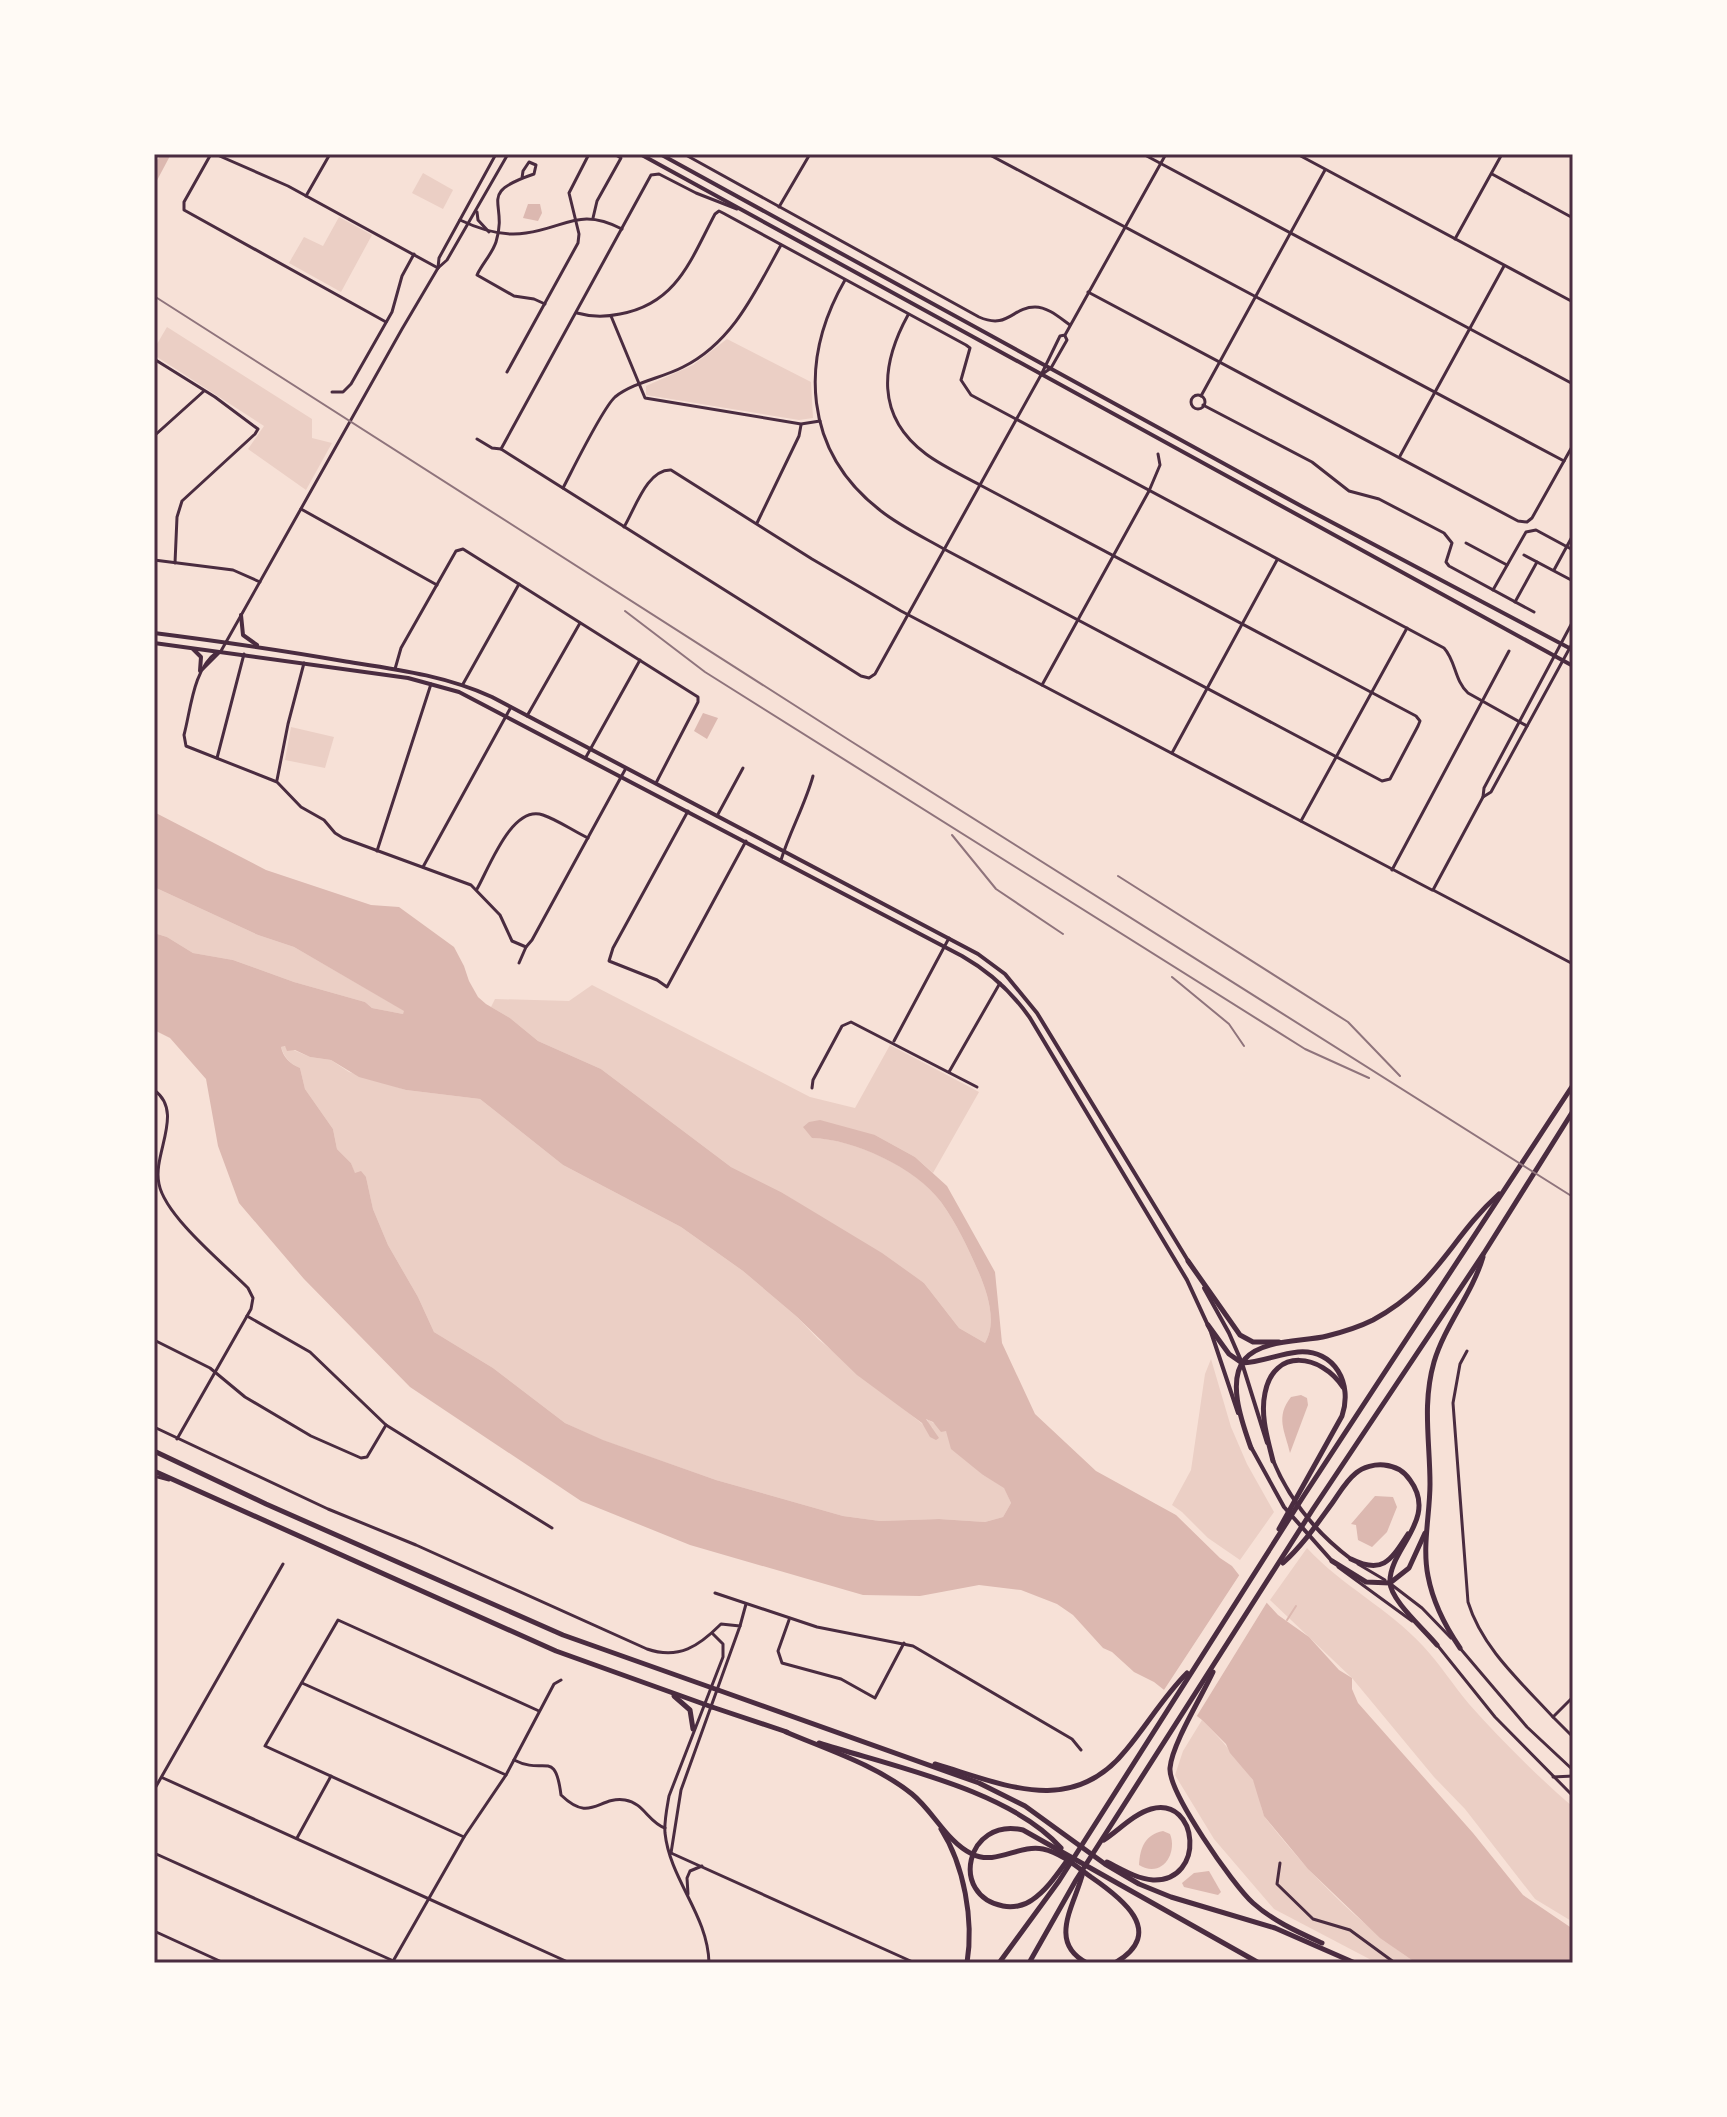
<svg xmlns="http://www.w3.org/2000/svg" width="1727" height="2117" font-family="Commissioner,sans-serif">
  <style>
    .green { fill: #ebcfc5 }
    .water { fill: #dcb8b0; fill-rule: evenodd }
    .pier { fill: #f7e1d7 }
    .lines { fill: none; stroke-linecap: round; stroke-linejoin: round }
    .stream { stroke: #dcb8b0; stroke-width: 2 }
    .minor { stroke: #4a2c40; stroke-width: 3 }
    .tertiary { stroke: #4a2c40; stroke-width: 3 }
    .secondary { stroke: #4a2c40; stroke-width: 4 }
    .primary { stroke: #4a2c40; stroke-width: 4 }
    .trunk { stroke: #4a2c40; stroke-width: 5 }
    .motorway { stroke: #4a2c40; stroke-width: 5 }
    .rail { stroke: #8f747c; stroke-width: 2 }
    .neatline { fill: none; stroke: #4a2c40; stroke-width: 3 }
  </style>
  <rect width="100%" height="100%" fill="#f7e1d7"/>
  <g class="green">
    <path d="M423,173l30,17 -10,19 -31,-16z"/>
    <path d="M339,217l33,18 -31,57 -52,-29 15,-26 19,9z"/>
    <path d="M167,327l145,92v19l20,5 -26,47 -58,-41 16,-23 -110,-71v-6z"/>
    <path d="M727,339l84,43 2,36 -14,2 -153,-25v-9l47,-21z"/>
    <path d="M291,727l43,10 -9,31 -40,-8z"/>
    <path d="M154,887l104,48 36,12 111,64 -2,3 -31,-6 -7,-6 -71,-20 -61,-22 -40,-7 -26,-16 -13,-4z"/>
    <path d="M592,985l218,112 45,11 35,-63 89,47 -46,81 -18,-16 -40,-22 -62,3c41,1 104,30 128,64 16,22 27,46 38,71 9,21 18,50 6,70l-26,-15 -35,-45 -143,-91 -50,-25 -130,-98 -63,-28 -28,-23 -19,-11 4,-8 74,2z"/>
    <path d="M284,1046l26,11 21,3 18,12 57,18 74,9 83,66 118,62 62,44 53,45 22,23 108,88 7,1 -4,-2 -2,-7 18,11 38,45 21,12 7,16 -8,14 -18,5 -46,-3 -59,2 -37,-5 -127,-36 -114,-40 -37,-17 -72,-55 -59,-36 -16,-35 -30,-52 -15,-36 -7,-32 -11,-3 -4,-11 -14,-14 -4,-20 -28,-40 -5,-21c-10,-4 -16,-11 -19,-21z"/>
    <path d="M1211,1359l20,68 16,37 27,48 -34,48 -32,-22 -26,-26 -10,-7 19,-35 14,-96z"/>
    <path d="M1307,1548c35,38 81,60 116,98 17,18 30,39 46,58 32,36 67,71 104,103v115l-38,-23 -70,-90 -31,-32 -82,-99 -82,-78z"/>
    <path d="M1202,1720c18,18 36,39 51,60 9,11 5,28 14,40 42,54 92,104 149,143h-39l-103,-54 -60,-70 -39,-64 8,-24z"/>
  </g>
  <g class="water">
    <path d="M154,154l3,6 5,-6h9l-17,32z"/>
    <path d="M528,204h12l2,9 -4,8 -15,-3z"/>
    <path d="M703,713l15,5 -11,21 -13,-8z"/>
    <path d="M154,812l112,58 105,35 28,2 55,40 10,19 5,15 9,16 8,7 24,14 28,23 63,28 130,98 50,25 101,61 42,30 35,45 26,15c12,-20 3,-49 -6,-70 -11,-25 -22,-49 -38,-71 -25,-34 -87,-63 -129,-64l-9,-11 6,-5 11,-2 55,15 40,22 32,29 48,86 7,71 33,71 61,57 80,44 44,43 12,8 17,22 8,4 21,23 31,22 30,33 13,8v11l6,14 115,130 50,62 50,34v34h-157l-36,-25 -72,-69 -44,-53 -11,-36 -23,-27 -4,-9 -24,-24 -48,-38 -20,-10 -22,-20 -9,-4 -30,-33 -16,-11 -36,-14 -42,-5 -59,11 -57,-1 -173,-50 -109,-44 -171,-114 -106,-108 -65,-76 -21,-57 -12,-67 -36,-41 -16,-8v-97l13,4 26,16 40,7 61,22 71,20 7,6 31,6 1,-3 -110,-64 -36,-12 -104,-48zM285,1046l2,5 8,-1 15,7 21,3 28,17 47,13 74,9 83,66 118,62 62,44 53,45 61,59 65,48 8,14 6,3 3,-2 -13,-19 7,3 8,10 5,-1 5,18 32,26 21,13 7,15 -8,14 -18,5 -46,-3 -59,2 -37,-5 -127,-36 -113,-40 -38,-17 -72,-55 -59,-36 -16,-35 -30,-52 -15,-36 -7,-32 -5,-6 -6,2 -4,-10 -14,-14 -4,-20 -28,-40 -5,-21c-10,-4 -17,-11 -19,-21z"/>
    <path d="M1301,1395l6,3 1,7 -18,48c-5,-22 -15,-36 1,-56z"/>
    <path d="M1375,1496l18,1 4,10 -10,25 -15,15 -14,-7 -2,-15 -5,-1z"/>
    <path d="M1163,1831l7,3c8,20 -9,45 -31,31 1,-18 6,-30 24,-34z"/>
    <path d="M1209,1871l12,21 -3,3 -34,-8 -2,-4 12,-10z"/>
  </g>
  <path class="pier" d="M1242,1571l10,14 8,3 9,11 -74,120 -33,-26z"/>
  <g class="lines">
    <path class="stream" d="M1287,1620l9,-14"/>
    <g class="minor">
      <path d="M211,154l-27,48v8l202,112"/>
      <path d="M215,154l73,32 150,82"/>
      <path d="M684,154l295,163c29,13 33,-10 56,-10 13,0 25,11 35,18"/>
      <path d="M988,154l576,307"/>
      <path d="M1143,154l430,230"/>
      <path d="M1492,174l81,44"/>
      <path d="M522,178l1,-7 6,-9 7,3 -2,9c-59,20 -25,27 -38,68 -4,12 -14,22 -19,33l37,21 20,3 11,5"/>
      <path d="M306,196l24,-42"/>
      <path d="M779,207l31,-53"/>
      <path d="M593,218l4,-17 24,-43 -7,-4"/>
      <path d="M460,220c21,10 43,17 66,13 41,-6 54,-26 96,-4"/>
      <path d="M1455,239l47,-85"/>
      <path d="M845,280c-46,80 -42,171 36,231 19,15 42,26 63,38l438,232 8,-2 28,-53 2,-5 -4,-5 -436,-231c-18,-10 -38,-19 -54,-31 -51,-38 -45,-90 -18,-139"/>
      <path d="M1088,292l430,229 9,1 5,-4 41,-73"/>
      <path d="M577,313c14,4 29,4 43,1 57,-10 71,-55 95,-100l4,-3 4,2 243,132 4,3 -9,32 10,15 473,253c12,13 10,32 24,45l59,33"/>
      <path d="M611,316l34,82 156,26 19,-3"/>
      <path d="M154,359l61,38 43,32 -3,5 -73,67 -5,16 -2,46"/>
      <path d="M507,372l71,-129 1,-9 -10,-41 20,-39"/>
      <path d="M332,392h11l8,-8 41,-72 10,-36 12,-22"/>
      <circle cx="1198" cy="402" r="7"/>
      <path d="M1201,396l124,-226"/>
      <path d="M1203,405l109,57 37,29 30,8 65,34 8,10 -6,19 3,4 85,46"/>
      <path d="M154,436l50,-45"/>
      <path d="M477,439l15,9 9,1 360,227 8,2 6,-4 166,-299"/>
      <path d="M501,449l150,-274 8,-1 37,19 41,16"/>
      <path d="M1400,456l104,-190"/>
      <path d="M563,488c10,-19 39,-79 52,-91 19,-15 47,-19 68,-30 50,-25 72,-75 98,-122"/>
      <path d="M301,509l136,76"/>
      <path d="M757,523l42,-87 2,-11"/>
      <path d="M624,527c11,-18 23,-58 47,-57l141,89 89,52 531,279"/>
      <path d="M1466,543l41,22"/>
      <path d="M1524,555l49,26"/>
      <path d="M154,560l79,10 27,12"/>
      <path d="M1554,570l19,-35"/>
      <path d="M1493,590l33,-58 10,-2 37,20"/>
      <path d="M1515,602l22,-40"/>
      <path d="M217,652c-24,17 -26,57 -33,83l2,11 91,36 24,25 23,13 11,13 8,5 128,47 29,30 12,26 14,6"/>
      <path d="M203,669l17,-17"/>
      <path d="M395,669l6,-21 55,-97 7,-2 235,148v5l-42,81"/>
      <path d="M463,684l56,-100"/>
      <path d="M1042,685l107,-194 11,-26 -2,-11"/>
      <path d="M527,716l53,-93"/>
      <path d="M1172,753l105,-193"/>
      <path d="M586,757l54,-97"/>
      <path d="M217,758l27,-104"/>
      <path d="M277,780l11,-56 16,-61"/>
      <path d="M688,811l-75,137 -4,13 48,19 10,7 79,-146"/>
      <path d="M717,816l26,-48"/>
      <path d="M1301,821l106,-193"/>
      <path d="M377,851l54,-167"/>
      <path d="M781,860c9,-29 24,-55 32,-84"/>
      <path d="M423,867l88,-160"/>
      <path d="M1392,870l117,-219"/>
      <path d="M477,889c12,-21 35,-85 66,-74 15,5 30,16 45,23"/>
      <path d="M519,963l7,-16 6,-7 94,-172"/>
      <path d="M894,1041l55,-103"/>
      <path d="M949,1072l51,-89"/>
      <path d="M812,1088l1,-8 29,-54 9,-4 126,65"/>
      <path d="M154,1090c31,22 -2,64 5,94 6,32 65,80 89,104l5,10 -2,11 -74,130"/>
      <path d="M247,1316l63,36 76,73 166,103"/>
      <path d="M154,1340l56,28 35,29 66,39 50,22 6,-1 19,-32"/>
      <path d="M1467,1351l-7,13 -7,39 15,199c14,46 53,80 85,115"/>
      <path d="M715,1593l102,34 96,19 159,93 9,11"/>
      <path d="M789,1620l-11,31 4,12 59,16 34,19 29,-55"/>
      <path d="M740,1626l6,-22"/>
      <path d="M302,1683l204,92"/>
      <path d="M514,1760c31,16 41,-12 47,35 30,29 37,1 64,5 19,3 23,22 40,28"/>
      <path d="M163,1778l407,185"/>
      <path d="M154,1790l129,-226"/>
      <path d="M464,1837l-199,-91 73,-126 201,91"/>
      <path d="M297,1838l34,-62"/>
      <path d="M154,1853l244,110"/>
      <path d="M671,1853l244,110"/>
      <path d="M1280,1863l-3,21 36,35 37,11 45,33"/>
      <path d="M392,1963l72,-126 42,-62 48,-91 7,-4"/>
    </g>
    <g class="tertiary">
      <path d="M1297,154l276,148"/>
      <path d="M477,212l1,8 11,12"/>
      <path d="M438,268l1,-10 57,-104"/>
      <path d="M1041,375l19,-39 5,-1 101,-181"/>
      <path d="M1041,375l10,-7 16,-28 -2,-4"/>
      <path d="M1573,621l-89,167 -1,9 -50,93 140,74"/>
      <path d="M221,651l181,-322 36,-61 9,-8 61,-106"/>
      <path d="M1483,797l8,-5 82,-150"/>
      <path d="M154,1427l174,82 88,36 231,104c32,11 52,-3 74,-25l19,2 -59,164 -10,63"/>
      <path d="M154,1476l15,4"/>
      <path d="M1358,1564l27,16"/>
      <path d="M1338,1567l74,54"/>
      <path d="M1392,1585l30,23 29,30"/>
      <path d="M1438,1646l57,71 78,79"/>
      <path d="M1459,1647l68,80 46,43"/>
      <path d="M1573,1697l-20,20 20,20"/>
      <path d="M1553,1777l20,-1"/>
      <path d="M688,1894l-1,-16 3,-7 12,-5"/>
      <path d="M154,1931l70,32"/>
      <path d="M709,1963c-1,-48 -39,-83 -44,-130 -1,-12 2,-25 4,-37l54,-139v-13l-10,-10"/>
    </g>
    <g class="secondary">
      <path d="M241,615l2,20 14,10"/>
      <path d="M154,633c63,8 126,17 189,28 51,8 101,14 149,36l486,257 27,20 32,39 153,251"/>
      <path d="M154,643l254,35 51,14 503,264c28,16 50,36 68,62l157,262 24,52 27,81"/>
      <path d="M193,649l8,8 -1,14"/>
      <path d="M1204,1288l25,45 13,30 25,80"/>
      <path d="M1251,1447l33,60 48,54"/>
      <path d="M1272,1458c17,42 43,74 79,101"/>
    </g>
    <g class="primary">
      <path d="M640,154l933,512"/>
      <path d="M660,154l643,353 270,143"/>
    </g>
    <g class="trunk">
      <path d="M154,1451l112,53 297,131 155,55"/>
      <path d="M154,1471l402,180 156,56"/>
      <path d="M674,1696l16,14 3,19"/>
    </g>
    <g class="motorway">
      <path d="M1188,1261l52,74 13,7h26"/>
      <path d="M1208,1325l21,29 13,9c19,-1 37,-9 56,-11 37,-3 55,32 44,64l-63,113"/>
      <path d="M1251,1448c-8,-23 -25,-67 -6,-89 17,-20 58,-17 82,-23 16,-4 32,-9 46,-16 64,-34 77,-82 126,-126"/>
      <path d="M1273,1461c-5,-21 -13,-45 -8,-68 9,-46 56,-39 78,-6"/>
      <path d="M1351,1559c32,16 40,1 57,-25"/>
      <path d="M1332,1561l34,21 24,1 19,-15 16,-35"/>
      <path d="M1283,1563c20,-18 34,-39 50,-61 7,-10 13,-21 23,-29 7,-6 19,-9 28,-8 11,1 20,6 26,15 29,39 -21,69 -20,102 0,18 35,48 47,63"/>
      <path d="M1460,1648c-15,-22 -27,-45 -32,-72 -6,-30 2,-62 2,-92 0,-42 -8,-80 4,-122 11,-37 38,-68 49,-105"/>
      <path d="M1213,1672c-11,24 -41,72 -43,96 -2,24 63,117 83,135 20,18 45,29 69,40"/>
      <path d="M718,1690l261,93 46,23 80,58 34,20 32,13 104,31 80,35"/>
      <path d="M712,1707l75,25"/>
      <path d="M786,1732c42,18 90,33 126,62 21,17 35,48 60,60 24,12 47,-10 71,-5 18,4 33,17 48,28 29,20 77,55 24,86"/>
      <path d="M819,1743c72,23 191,47 242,105"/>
      <path d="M935,1764c68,20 137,54 191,-14 21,-25 38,-54 61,-77"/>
      <path d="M941,1829c23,36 33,91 26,134"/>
      <path d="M1104,1840c15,-10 30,-26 47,-31 48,-13 55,73 2,71 -16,-1 -32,-11 -46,-18"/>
      <path d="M1069,1858c-11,15 -22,32 -37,42 -8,6 -20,8 -29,6 -54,-10 -37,-89 20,-76l236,133"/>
      <path d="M1083,1872c-7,31 -37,70 4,91"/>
      <path d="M999,1963l60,-82 244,-384 270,-412"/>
      <path d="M1029,1963l47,-83 237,-371 171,-256 89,-142"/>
    </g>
    <g class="rail">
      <path d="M154,296l695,444 724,457"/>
      <path d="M625,611l80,61 600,377 64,29"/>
      <path d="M952,835l44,54 67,45"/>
      <path d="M1118,876l230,146 52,54"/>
      <path d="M1172,977l57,47 15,22"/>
    </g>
  </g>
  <rect width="1727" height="2117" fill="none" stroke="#fffaf5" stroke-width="312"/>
  <rect x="156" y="156" width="1415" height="1805" class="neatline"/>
</svg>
